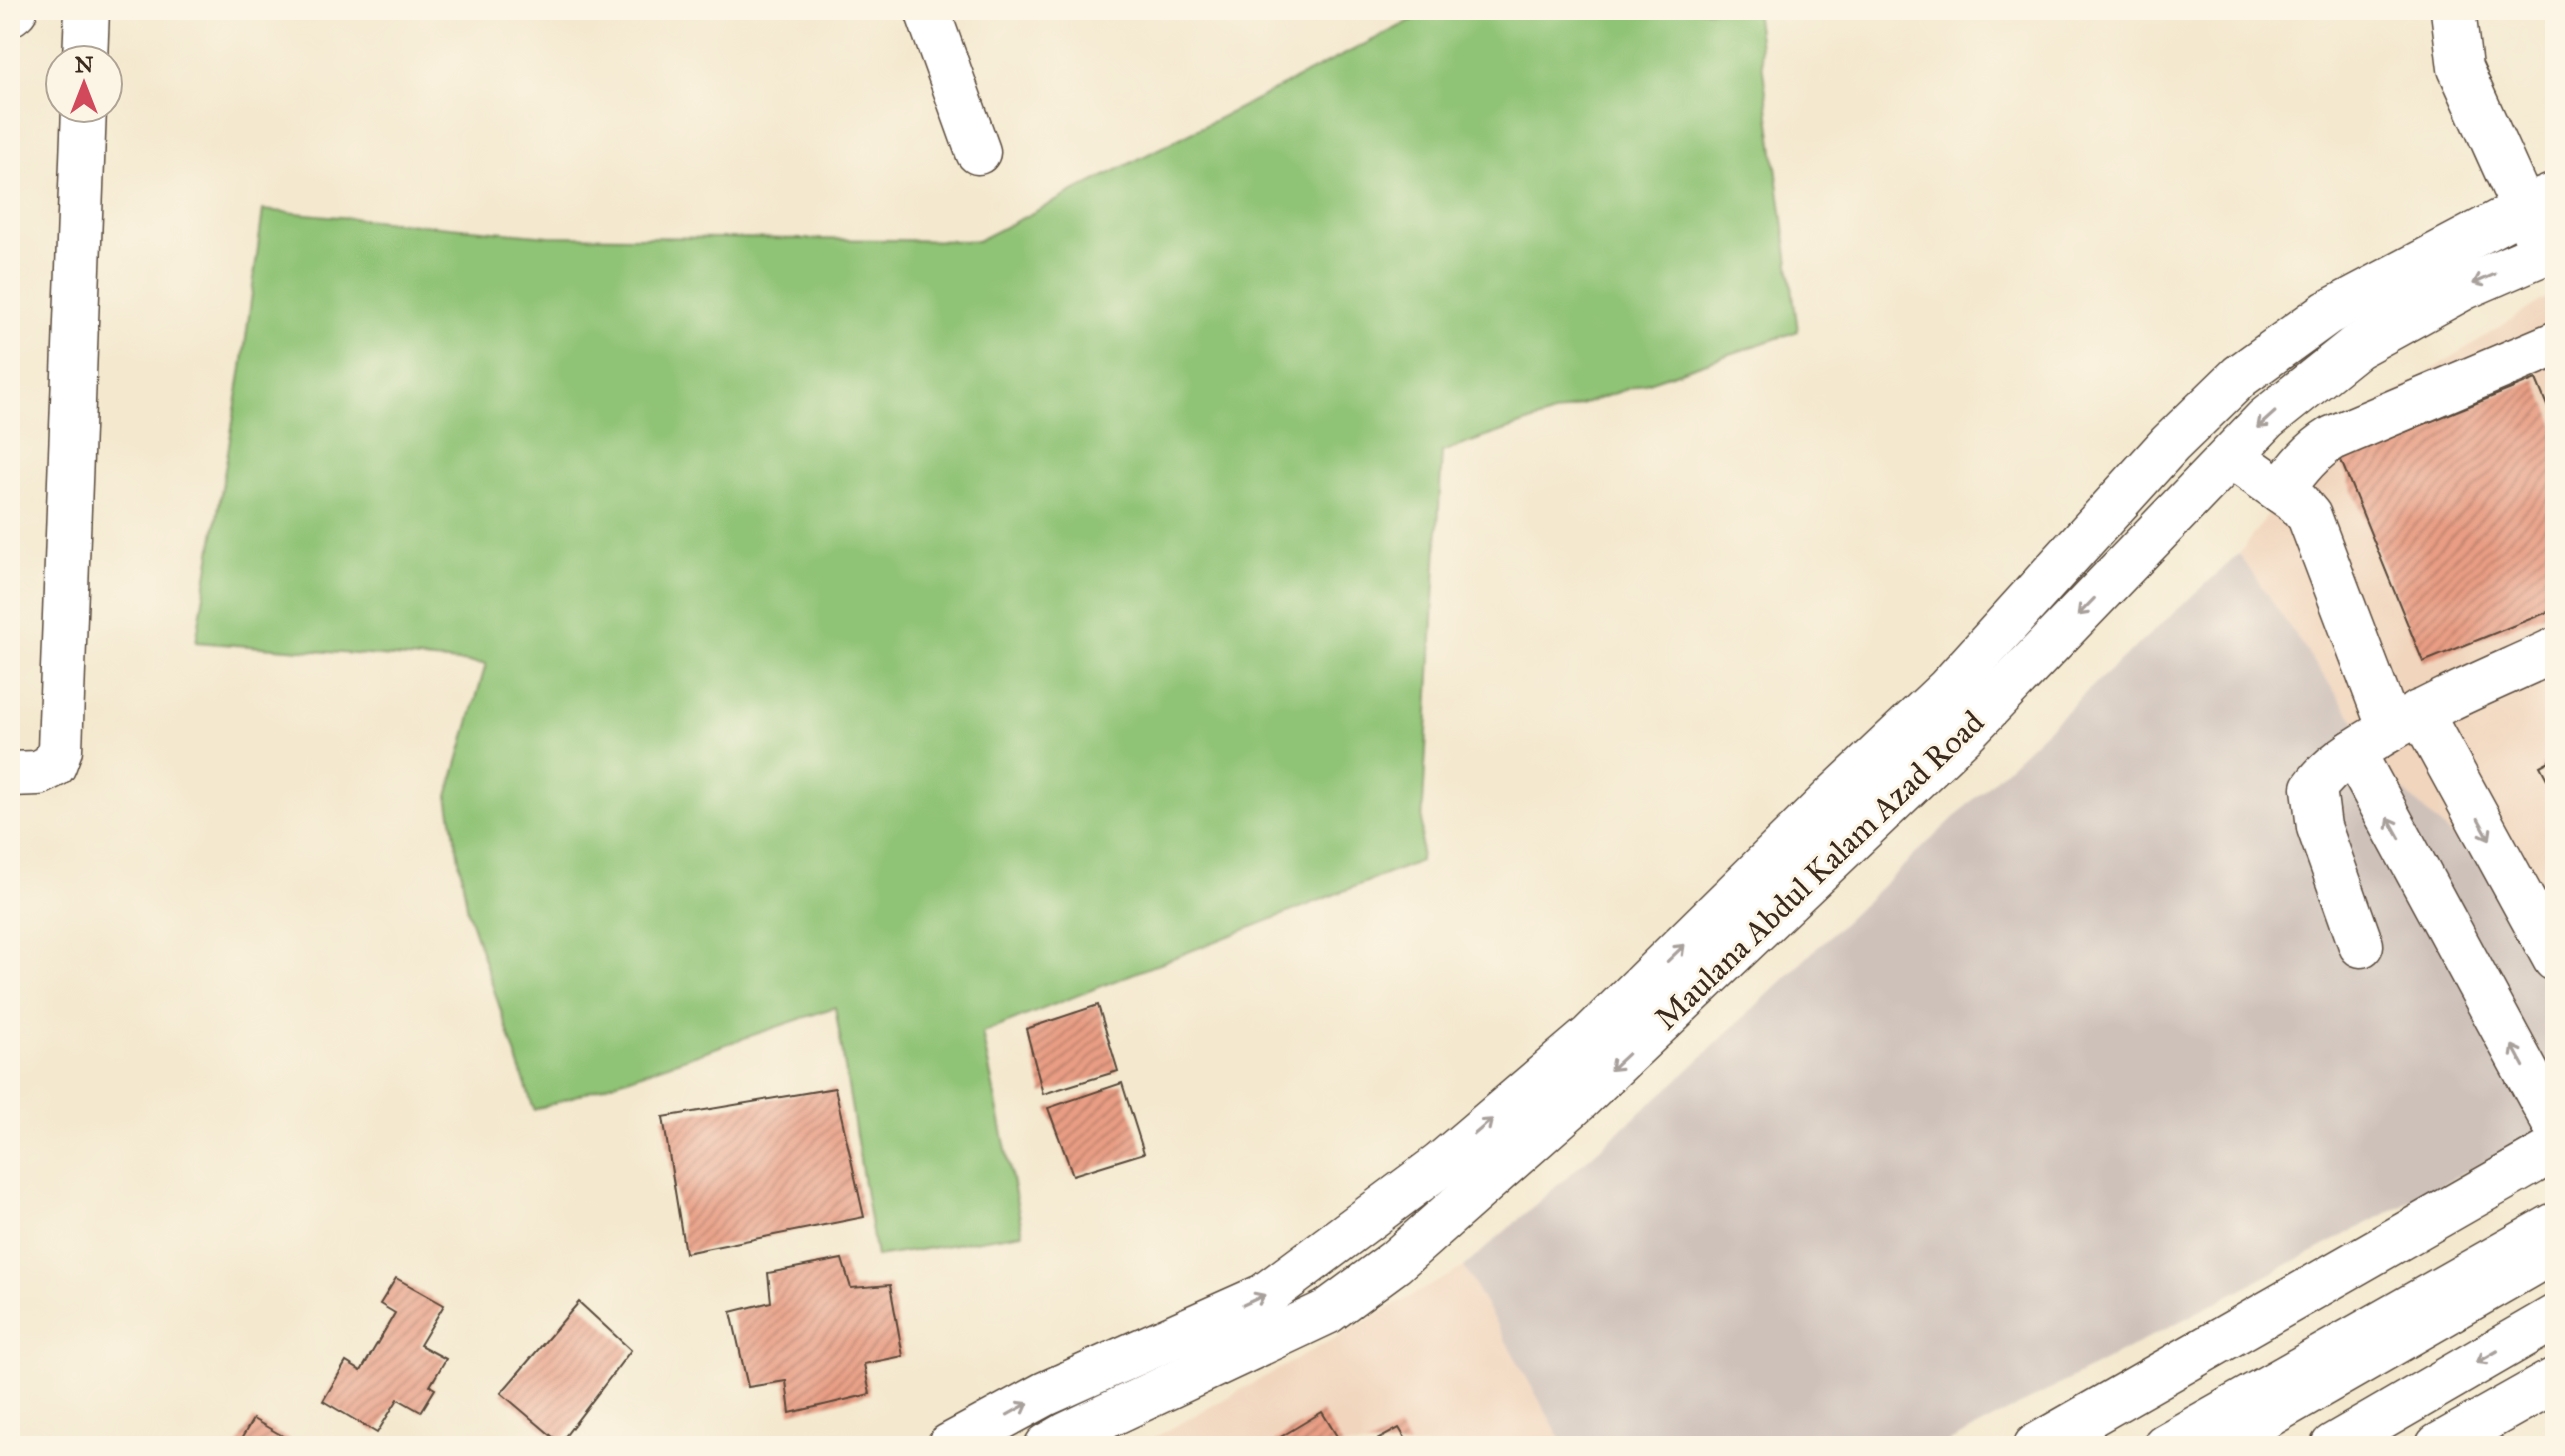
<svg xmlns="http://www.w3.org/2000/svg" width="2565" height="1456" font-family="'IM FELL Great Primer',serif">
  <style>
    .built { fill: #f1d5bd }
    .industrial { fill: #cec1ba }
    .green { fill: #8fc374; stroke: #657649; stroke-width: 2 }
    .building { fill: url(#building-hatch) }
    .lines { fill: none; stroke-linecap: round; stroke-linejoin: round }
    .minor-casing { stroke: #574739; stroke-width: 47 }
    .major-casing { stroke: #574739; stroke-width: 47 }
    .highway-casing { stroke: #574739; stroke-width: 47 }
    .minor { stroke: #fff; stroke-width: 44 }
    .major { stroke: #fff; stroke-width: 44 }
    .highway { stroke: #fff; stroke-width: 44 }
    .oneway { stroke: #a79f9a }
    .labels { text-anchor: middle; stroke-width: 6; stroke-linejoin: round; paint-order: stroke }
    .street-label { font-size: 32px; fill: #3b2a1e; stroke: #fcf5e5 }
  </style>
  <defs>
    <pattern id="building-hatch" width="6" height="6" patternUnits="userSpaceOnUse" patternTransform="scale(2)"><rect width="6" height="6" fill="#e89d84"/><path d="M-1 1l2-2M0 6l6-6M5 7l2-2" fill="none" stroke="#bd806b"/></pattern>
  </defs>
  <rect width="100%" height="100%" fill="#fcf5e5"/>
  <filter id="ink" filterUnits="userSpaceOnUse"><feTurbulence type="fractalNoise" baseFrequency=".0125" numOctaves="2"/><feDisplacementMap in="SourceGraphic" scale="16" xChannelSelector="R" yChannelSelector="G"/><feConvolveMatrix kernelMatrix="1 2 1 2 8 2 1 2 1" color-interpolation-filters="sRGB"/></filter>
  <filter id="wash" filterUnits="userSpaceOnUse"><feTurbulence type="fractalNoise" baseFrequency=".006" numOctaves="4" result="noise"/><feDisplacementMap in="SourceGraphic" scale="32" xChannelSelector="R" yChannelSelector="G"/><feGaussianBlur stdDeviation="1.8" result="paint"/><feColorMatrix in="noise" values="0 0 0 0 0 0 0 0 0 0 0 0 0 0 0 0 0 1.4 0 .05"/><feComposite in="paint" operator="in"/></filter>
  <g filter="url(#wash)">
    <rect width="100%" height="100%" fill="#f4e9cf"/>
    <g class="built">
      <path d="M2555,292v643l-152,-145 -164,-236 84,-115z"/>
      <path d="M1464,1267l101,179h-426z"/>
    </g>
    <path class="industrial" d="M2239,554l164,236 152,145v190l-613,321h-377l-101,-179 217,-190 418,-397z"/>
    <path class="green" d="M1432,10h323l43,321 -356,121 -22,409 -438,172 41,200 -147,24 -41,-250 -301,103 -66,-198 -20,-116 38,-132 -290,-22 46,-274 21,-158 286,26 428,5z"/>
    <g id="blocks">
      <g class="building">
        <path d="M2536,379l19,46v184l-132,53 -83,-204z"/>
        <path d="M2555,758v36l-15,-28z"/>
        <path d="M1098,1005l20,66 -75,23 -17,-65z"/>
        <path d="M1122,1083l22,70 -71,22 -25,-67z"/>
        <path d="M835,1088l29,129 -179,36 -22,-136z"/>
        <path d="M842,1259l9,29 39,-3 13,71 -39,8 6,30 -80,19 -4,-32 -38,6 -17,-75 40,-10 -3,-29z"/>
        <path d="M396,1278l48,27 -24,40 26,14 -16,27 5,3 -14,23 -23,-13 -21,34 -54,-32 23,-39 15,9 34,-58 -15,-9z"/>
        <path d="M579,1302l52,48 -71,93 -59,-50z"/>
        <path d="M1322,1412l21,34h-66l-3,-5z"/>
        <path d="M253,1419l47,27h-63z"/>
        <path d="M1399,1428l11,18h-44z"/>
      </g>
    </g>
  </g>
  <g filter="url(#ink)">
    <use href="#blocks" fill-opacity="0" stroke="#574739" stroke-width="2"/>
    <g class="lines">
      <g class="minor-casing">
        <g id="minor">
          <path d="M927,10l51,142"/>
          <path d="M2453,10l7,58 76,168"/>
          <path d="M10,14l5,-4"/>
          <path d="M85,60l2,-50"/>
          <path d="M2231,456l67,47 11,13 81,213"/>
          <path d="M2281,491c16,-21 29,-39 52,-53l222,-94"/>
          <path d="M2420,712l135,247"/>
          <path d="M2353,752l202,373"/>
          <path d="M10,774l28,-1 16,-8 6,-16 24,-641"/>
          <path d="M2361,945l-42,-118 -5,-39c17,-24 43,-39 68,-54 55,-33 115,-57 173,-84"/>
          <path d="M949,1446l96,-52 219,-98 176,-131 151,-129 246,-242 111,-105 222,-245 70,-68 87,-63 206,-109 22,-9"/>
          <path d="M1047,1446l19,-11 261,-123 68,-50 181,-160 390,-371 300,-312 90,-72 109,-60 90,-39"/>
          <path d="M2036,1446l519,-297"/>
        </g>
      </g>
      <g class="major-casing">
        <g id="major">
          <path d="M2165,1446l390,-221"/>
          <path d="M2438,1446l117,-66"/>
        </g>
      </g>
      <g class="highway-casing">
        <g id="highway">
          <path d="M2214,1446l341,-196"/>
          <path d="M2333,1446l222,-129"/>
        </g>
      </g>
      <use href="#minor" class="minor"/>
      <use href="#major" class="major"/>
      <use href="#highway" class="highway"/>
    </g>
    <defs><path id="oneway-shaft" d="M-6 0H5M1.5-3L5.5 0L1.5 3" fill="none" stroke-width="1.6" stroke-linecap="round" stroke-linejoin="round" transform="scale(2)"/></defs>
    <g class="oneway">
      <use href="#oneway-shaft" transform="translate(2484 279) rotate(156)"/>
      <use href="#oneway-shaft" transform="translate(2266 420) rotate(138)"/>
      <use href="#oneway-shaft" transform="translate(2086 607) rotate(134)"/>
      <use href="#oneway-shaft" transform="translate(2394 828) rotate(-119)"/>
      <use href="#oneway-shaft" transform="translate(2484 829) rotate(61)"/>
      <use href="#oneway-shaft" transform="translate(1676 953) rotate(-44)"/>
      <use href="#oneway-shaft" transform="translate(2518 1056) rotate(-118)"/>
      <use href="#oneway-shaft" transform="translate(1619 1062) rotate(137)"/>
      <use href="#oneway-shaft" transform="translate(1483 1127) rotate(-40)"/>
      <use href="#oneway-shaft" transform="translate(1254 1300) rotate(-25)"/>
      <use href="#oneway-shaft" transform="translate(2487 1357) rotate(150)"/>
      <use href="#oneway-shaft" transform="translate(1018 1409) rotate(-29)"/>
    </g>
  </g>
  <g class="labels">
    <g class="street-label">
      <text transform="translate(1819 870) rotate(-44)" y="11">Maulana Abdul Kalam Azad Road</text>
    </g>
  </g>
  <rect width="2565" height="1456" fill="none" stroke="#fcf5e5" stroke-width="40"/>
  <g transform="translate(84 84)"><circle r="38" fill="#fcf5e5" stroke="#afa495" stroke-width="2"/>
  <path d="M0-6L14 30L0 20L-14 30Z" fill="#d1495b"/>
  <text y="-12" font-size="22" font-weight="bold" text-anchor="middle" fill="#3b2a1e">N</text>
  </g>
</svg>
